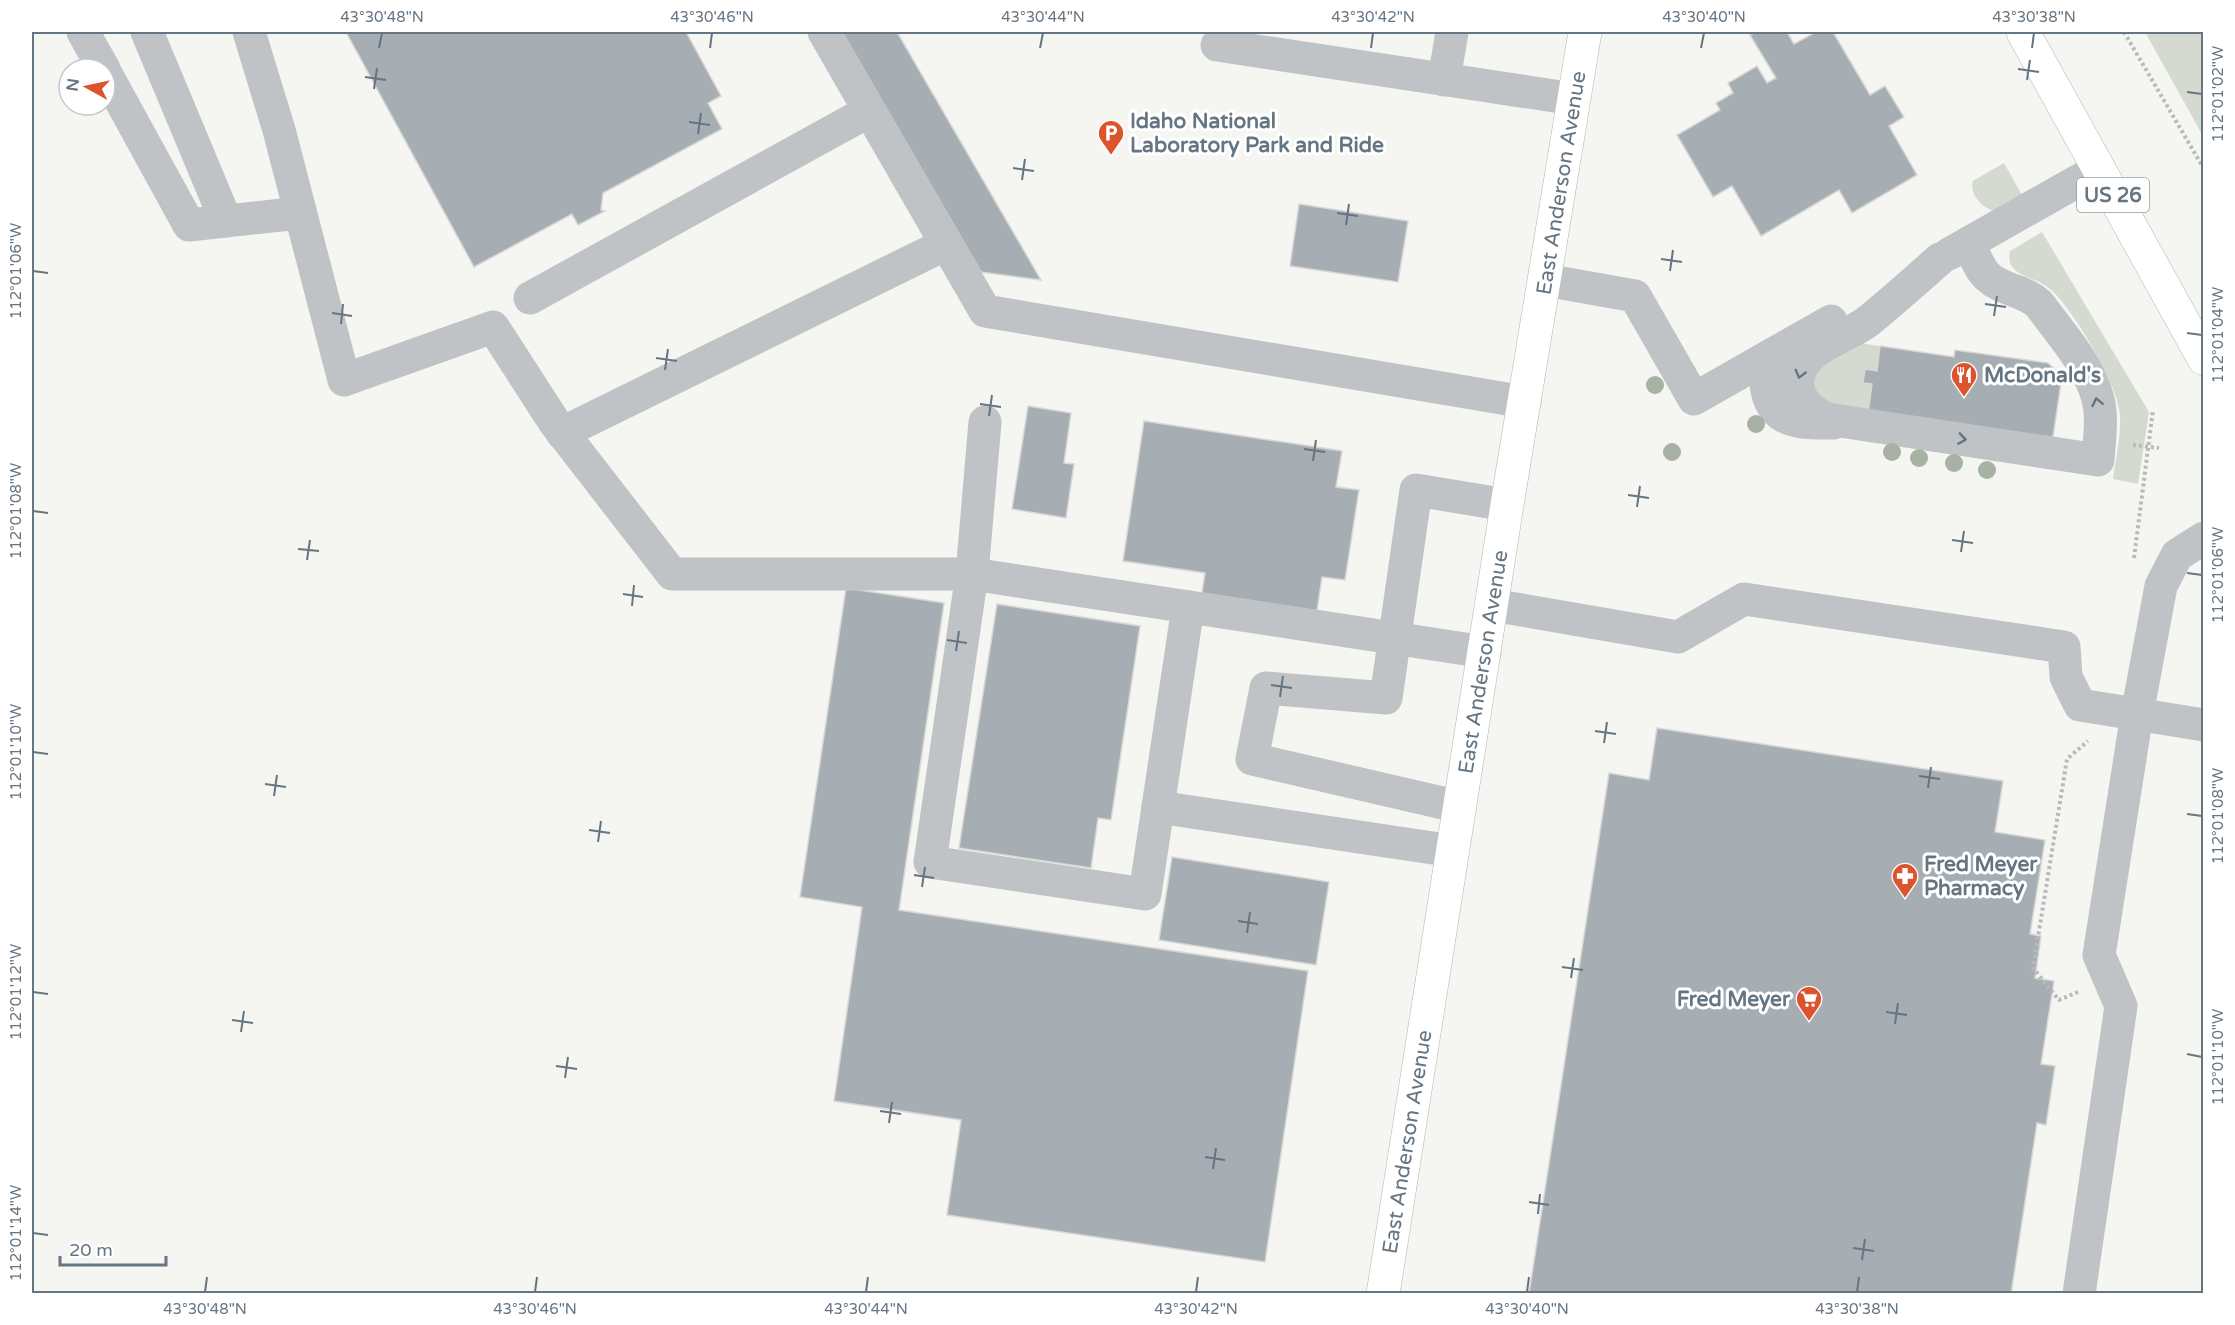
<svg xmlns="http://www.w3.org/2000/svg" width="2235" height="1325" font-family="'Varela Round',sans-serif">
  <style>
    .green { fill: #d5dad1 }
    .building { fill: #a6aeb3; stroke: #d7d7d5; stroke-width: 1.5 }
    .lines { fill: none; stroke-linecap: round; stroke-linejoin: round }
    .major-casing { stroke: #b0b5b9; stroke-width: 34 }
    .highway-casing { stroke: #b2b6b9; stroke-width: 34 }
    .path { stroke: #b7babc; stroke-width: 4; stroke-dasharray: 3 3; stroke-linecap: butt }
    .minor { stroke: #bfc3c6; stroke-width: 33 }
    .major { stroke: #fff; stroke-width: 33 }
    .highway { stroke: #fff; stroke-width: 33 }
    .tree { fill: #a7b1a4 }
    .oneway { stroke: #667582 }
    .ticks { fill: none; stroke: #667582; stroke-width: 2 }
    .labels { text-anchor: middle; stroke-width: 6; stroke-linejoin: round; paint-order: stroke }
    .shield { fill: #fff; stroke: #949ea8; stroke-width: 1.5 }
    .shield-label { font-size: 20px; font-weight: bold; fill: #667582 }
    .poi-label { font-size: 21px; font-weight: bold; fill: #667582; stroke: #fff; text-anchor: start }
    .street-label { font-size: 21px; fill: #667582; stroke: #fff }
    .neatline { fill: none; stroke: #667582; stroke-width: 2 }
    .ticks-label { font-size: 15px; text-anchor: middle; fill: #667582 }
  </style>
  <rect width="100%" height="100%" fill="#f5f5f2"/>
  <g class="green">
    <path d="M2145,32h58v104z"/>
    <path d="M2004,163l18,32 -29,16c-11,-4 -24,-17 -20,-30z"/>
    <path d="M2042,232l107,180 -11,72 -25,-5c3,-21 8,-42 7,-64 -2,-30 -41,-94 -61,-117 -5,-7 -14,-13 -22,-17 -13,-5 -32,-11 -27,-30z"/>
    <path d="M1858,343l22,3 -3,25 -12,-2 7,15 -4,29 -50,-11 -7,-28z"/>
  </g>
  <g class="building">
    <path d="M346,32h340l35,64 -13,7 14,26 -119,64 -2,17 4,1 -27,14 -6,-11 -98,53z"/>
    <path d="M842,32h55l144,248 -60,-8z"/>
    <path d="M1756,32h31l7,12 22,-12h17l37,63 15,-9 19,31 -15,9 28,49 -65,38 -13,-23 -78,46 -29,-50 -19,11 -36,-62 43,-25 -4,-7 17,-10 -5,-10 29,-17 10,17 9,-5 -26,-43z"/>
    <path d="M1299,204l109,17 -10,61 -108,-16z"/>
    <path d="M1880,346l74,11 1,-7 93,13 14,13 -9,61 -186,-16 5,-37 -9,-1 2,-14 12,2z"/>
    <path d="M1028,406l43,7 -7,50 10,1 -8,54 -54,-9z"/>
    <path d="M1144,421l198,30 -6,36 23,3 -14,90 -23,-3 -5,34 -115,-18 3,-20 -82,-12z"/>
    <path d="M846,588l98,15 -45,307 409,61 -43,291 -318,-47 14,-95 -127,-19 28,-194 -62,-10z"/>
    <path d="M997,604l143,22 -29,194 -13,-2 -7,50 -132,-20z"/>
    <path d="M1657,728l346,53 -8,51 50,8 -15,94 11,2 -6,42 19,3 -13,83 14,2 -9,59 -9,-2 -26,171h-482l80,-521 40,7z"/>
    <path d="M1172,857l157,25 -13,83 -157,-25z"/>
  </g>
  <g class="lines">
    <g class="major-casing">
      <path id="major" d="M1383,1294l124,-789 78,-473"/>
    </g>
    <g class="highway-casing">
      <path id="highway" d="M2023,32l181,327"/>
    </g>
    <g class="path">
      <path d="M2124,32l80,137"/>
      <path d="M2133,445l26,3"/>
      <path d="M2134,558l19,-148"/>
      <path d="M2078,992l-19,8 -26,-32 34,-209 21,-18"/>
    </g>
    <g class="minor">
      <path d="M83,32l21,37"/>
      <path d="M147,32l79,189"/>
      <path d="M249,32l30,98 65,250 149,-53 62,96 117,151h300l513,78"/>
      <path d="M824,32l161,279 540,91"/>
      <path d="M1217,45l357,54"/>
      <path d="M105,72l84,153 111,-12"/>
      <path d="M1444,80l8,-48"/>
      <path d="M1949,254l150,-85"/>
      <path d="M1940,259c-24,21 -48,43 -73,63 -23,17 -74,29 -69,65 3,17 15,25 29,32l271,41c1,-19 5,-41 0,-61 -9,-35 -38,-66 -59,-95 -15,-14 -37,-14 -51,-27 -9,-8 -14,-23 -19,-34"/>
      <path d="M1545,280l90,16 59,103 137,-78"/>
      <path d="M530,298l339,-187"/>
      <path d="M1788,346c-7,7 -14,13 -18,22 -9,19 0,44 20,51 14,5 29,4 43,4"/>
      <path d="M985,422l-13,152 -42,288 215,32 13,-87 295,44"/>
      <path d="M562,433l384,-189"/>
      <path d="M1492,605l186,32 66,-38 320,48 2,30 14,28 124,20"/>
      <path d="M1158,807l30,-200"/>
      <path d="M1460,807l-208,-48 14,-71 120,10 30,-208 91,15"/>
      <path d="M2079,1294l42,-288 -22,-51 38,-241 24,-128 16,-31 27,-17"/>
    </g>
    <use href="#major" class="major"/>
    <use href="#highway" class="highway"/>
  </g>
  <g class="tree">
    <circle cx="1655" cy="385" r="9"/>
    <circle cx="1756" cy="424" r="9"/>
    <circle cx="1672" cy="452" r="9"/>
    <circle cx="1892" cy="452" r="9"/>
    <circle cx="1919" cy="458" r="9"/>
    <circle cx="1954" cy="463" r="9"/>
    <circle cx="1987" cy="470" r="9"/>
  </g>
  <defs><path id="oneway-chevron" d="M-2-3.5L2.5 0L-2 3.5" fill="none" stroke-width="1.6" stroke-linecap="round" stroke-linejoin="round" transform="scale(1.5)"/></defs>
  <g class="oneway">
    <use href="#oneway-chevron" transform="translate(1800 374) rotate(105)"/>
    <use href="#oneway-chevron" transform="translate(2097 402) rotate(-102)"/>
    <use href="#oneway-chevron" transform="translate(1962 439) rotate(9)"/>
  </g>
  <path class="ticks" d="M379,48l3,-15M710,48l2,-15M1040,48l3,-15M1371,48l2,-15M1701,48l3,-15M2032,48l2,-15M2018,69l21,3M365,77l21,3M2027,80l3,-20M374,89l3,-21M2187,92l15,2M689,122l21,3M698,134l3,-21M1013,168l21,3M1022,180l3,-21M1337,213l21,3M1346,225l3,-21M1661,259l21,3M33,271l15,2M1670,271l3,-21M1985,304l21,3M332,313l20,3M1994,316l3,-20M341,324l2,-20M2187,333l15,2M656,358l21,3M665,370l3,-21M980,404l21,3M989,416l3,-21M1304,449l21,3M1313,461l3,-21M1628,495l21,3M1637,507l3,-21M33,511l15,2M1952,540l21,3M298,549l21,2M1961,552l3,-21M307,560l3,-20M2187,573l15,2M623,594l20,3M632,606l2,-21M947,640l20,3M956,651l3,-20M1271,685l21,3M1280,697l3,-21M1595,731l21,3M1604,743l3,-21M33,752l15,2M1919,776l21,3M265,784l21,3M1928,788l3,-21M274,796l3,-21M2187,814l15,2M589,830l21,3M598,842l3,-21M914,875l20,3M922,887l3,-20M1238,921l20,3M1247,933l3,-21M1562,967l21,3M1571,978l3,-20M33,992l15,2M1886,1012l21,3M232,1020l21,3M1895,1024l3,-21M241,1032l3,-21M2187,1054l15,3M556,1066l21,3M565,1078l3,-21M880,1111l21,3M889,1123l3,-21M1205,1157l20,3M1213,1169l3,-21M1529,1202l20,3M1538,1214l2,-20M33,1233l15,2M1853,1248l21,3M1862,1260l3,-21M205,1292l2,-15M535,1292l2,-15M866,1292l2,-15M1196,1292l2,-15M1527,1292l2,-15M1857,1292l2,-15"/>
  <defs>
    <g id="parking-pin" transform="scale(1.35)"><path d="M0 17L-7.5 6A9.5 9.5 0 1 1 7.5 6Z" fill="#db542d" stroke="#fff"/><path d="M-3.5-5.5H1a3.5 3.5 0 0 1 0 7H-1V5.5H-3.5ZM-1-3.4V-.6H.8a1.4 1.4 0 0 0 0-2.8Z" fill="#fff"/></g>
    <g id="restaurant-pin" transform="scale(1.35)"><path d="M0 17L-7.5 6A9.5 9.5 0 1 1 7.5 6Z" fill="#db542d" stroke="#fff"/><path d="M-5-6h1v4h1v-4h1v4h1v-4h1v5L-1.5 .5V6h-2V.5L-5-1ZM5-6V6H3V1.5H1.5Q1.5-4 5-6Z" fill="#fff"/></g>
    <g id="pharmacy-pin" transform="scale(1.35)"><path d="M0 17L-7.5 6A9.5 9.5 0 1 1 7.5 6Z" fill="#db542d" stroke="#fff"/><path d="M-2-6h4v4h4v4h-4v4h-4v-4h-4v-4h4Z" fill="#fff"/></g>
    <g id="supermarket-pin" transform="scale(1.35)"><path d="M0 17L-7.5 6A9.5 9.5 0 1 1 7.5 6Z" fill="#db542d" stroke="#fff"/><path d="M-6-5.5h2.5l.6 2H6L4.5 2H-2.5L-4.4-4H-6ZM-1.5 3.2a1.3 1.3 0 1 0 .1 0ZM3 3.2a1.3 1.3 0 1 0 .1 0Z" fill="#fff"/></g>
  </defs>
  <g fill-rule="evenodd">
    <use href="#parking-pin" x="1111" y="133"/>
    <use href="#restaurant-pin" x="1964" y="375"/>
    <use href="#pharmacy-pin" x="1905" y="876"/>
    <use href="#supermarket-pin" x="1809" y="999"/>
  </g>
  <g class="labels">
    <rect class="shield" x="2077" y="178" width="72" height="34" rx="4.5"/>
    <g class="shield-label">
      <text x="2113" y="202">US 26</text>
    </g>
    <g class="poi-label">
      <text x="1130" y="128">Idaho National<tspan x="1130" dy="24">Laboratory Park and Ride</tspan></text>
      <text x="1984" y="382">McDonald's</text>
      <text x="1924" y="871">Fred Meyer<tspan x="1924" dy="24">Pharmacy</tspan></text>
      <text x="1790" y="1006" text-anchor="end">Fred Meyer</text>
    </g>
    <g class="street-label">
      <text transform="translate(1561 183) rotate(-81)" y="7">East Anderson Avenue</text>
      <text transform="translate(1483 662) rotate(-81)" y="7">East Anderson Avenue</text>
      <text transform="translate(1407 1142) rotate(-81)" y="7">East Anderson Avenue</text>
    </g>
  </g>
  <rect width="2235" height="1325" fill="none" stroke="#ffffff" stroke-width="66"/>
  <g transform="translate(87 87) rotate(278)"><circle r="28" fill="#ffffff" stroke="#c2c8cd" stroke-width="1.5"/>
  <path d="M0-4.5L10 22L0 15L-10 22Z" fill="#db542d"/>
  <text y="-9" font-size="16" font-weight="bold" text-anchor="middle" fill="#667582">N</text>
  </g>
  <path d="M60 1256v9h106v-9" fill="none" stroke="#667582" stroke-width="3"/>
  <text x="69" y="1256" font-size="18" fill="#667582" stroke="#ffffff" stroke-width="4.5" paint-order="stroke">20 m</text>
  <rect x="33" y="33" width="2169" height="1259" class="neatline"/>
  <g class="ticks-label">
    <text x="382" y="22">43°30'48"N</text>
    <text x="712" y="22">43°30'46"N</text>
    <text x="1043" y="22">43°30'44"N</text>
    <text x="1373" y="22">43°30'42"N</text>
    <text x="1704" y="22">43°30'40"N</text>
    <text x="2034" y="22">43°30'38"N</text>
    <text transform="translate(2218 94) rotate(-90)" y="5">112°01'02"W</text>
    <text transform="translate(16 271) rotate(-90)" y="5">112°01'06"W</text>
    <text transform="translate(2218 335) rotate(-90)" y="5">112°01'04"W</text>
    <text transform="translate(16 511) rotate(-90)" y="5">112°01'08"W</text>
    <text transform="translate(2218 575) rotate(-90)" y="5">112°01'06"W</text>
    <text transform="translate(16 752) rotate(-90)" y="5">112°01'10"W</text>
    <text transform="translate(2218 816) rotate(-90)" y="5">112°01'08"W</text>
    <text transform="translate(16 992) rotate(-90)" y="5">112°01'12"W</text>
    <text transform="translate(2218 1057) rotate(-90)" y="5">112°01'10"W</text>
    <text transform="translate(16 1233) rotate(-90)" y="5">112°01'14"W</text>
    <text x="205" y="1314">43°30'48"N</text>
    <text x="535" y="1314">43°30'46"N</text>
    <text x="866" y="1314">43°30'44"N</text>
    <text x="1196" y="1314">43°30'42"N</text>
    <text x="1527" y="1314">43°30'40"N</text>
    <text x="1857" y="1314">43°30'38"N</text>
  </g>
</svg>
